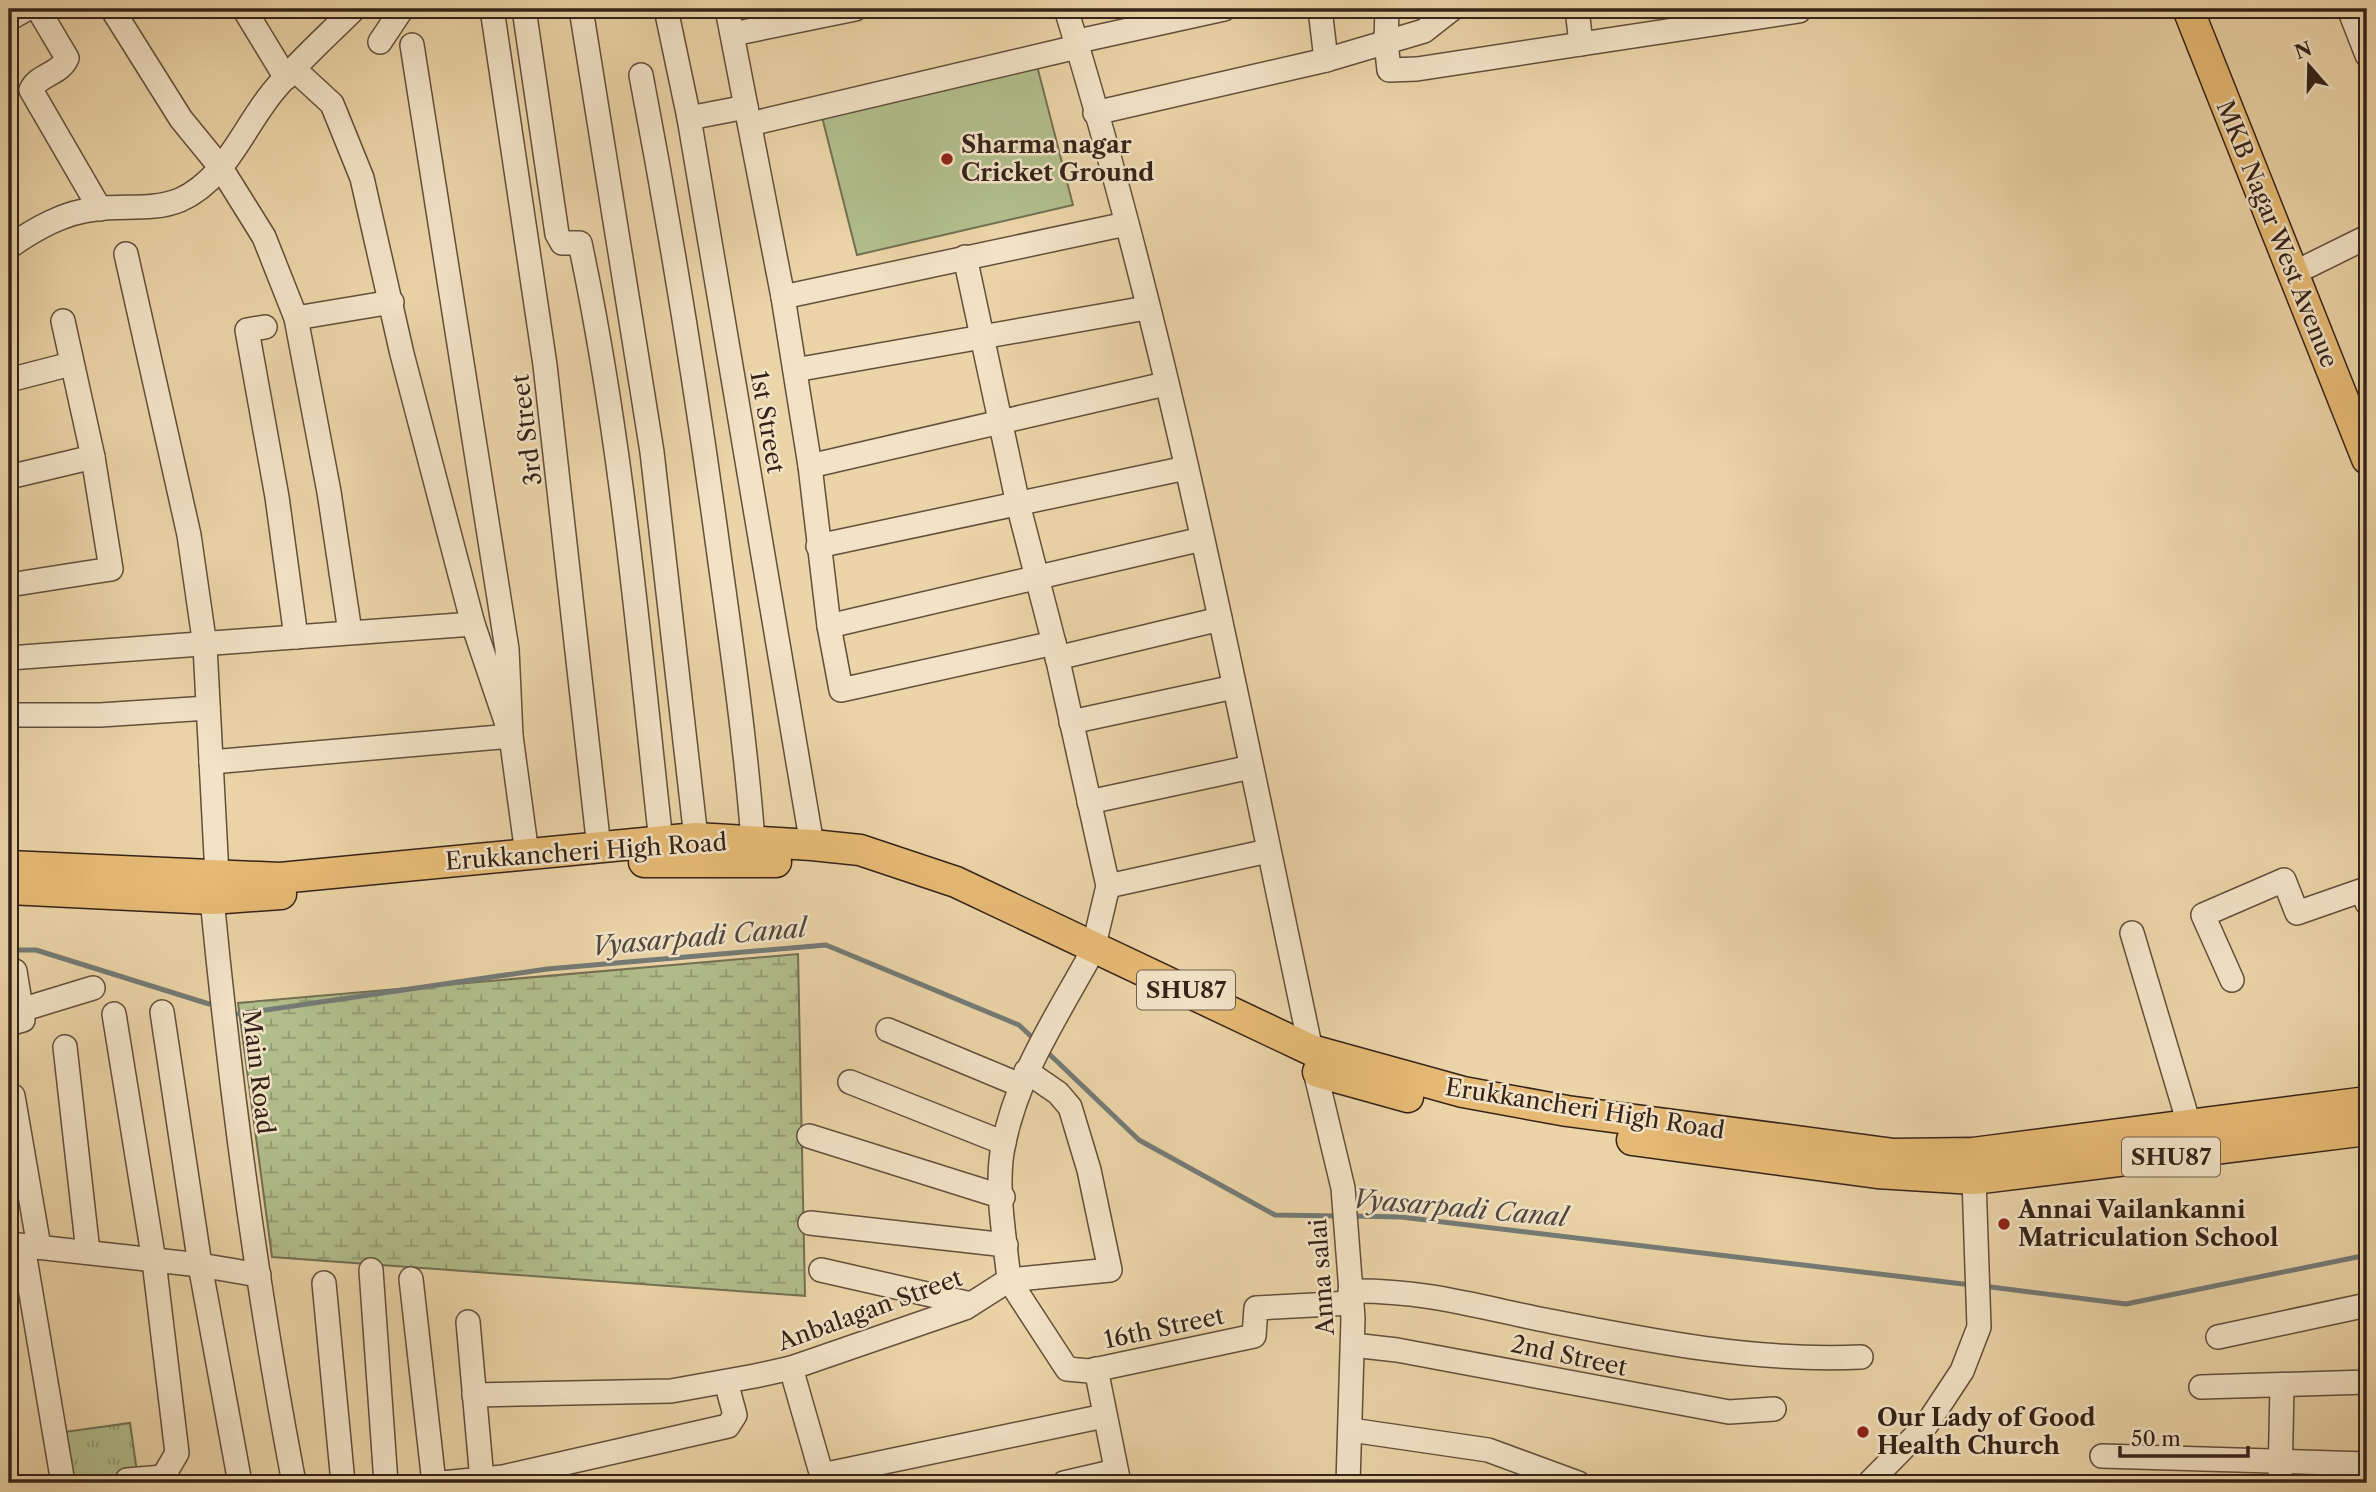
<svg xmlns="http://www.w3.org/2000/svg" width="2376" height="1492" font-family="'Libre Caslon Text',serif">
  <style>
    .grass { fill: url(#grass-tufts); stroke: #737052; stroke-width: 2 }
    .wetland { fill: url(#wetland-marsh); stroke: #737052; stroke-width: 2 }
    .pitch { fill: #b1be8c; stroke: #737052; stroke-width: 2 }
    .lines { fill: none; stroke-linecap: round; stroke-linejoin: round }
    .stream { stroke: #747b76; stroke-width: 5 }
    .minor-casing { stroke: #624f3c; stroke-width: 26 }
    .major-casing { stroke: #352319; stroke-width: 33 }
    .minor { stroke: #f2e3c6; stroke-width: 23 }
    .major { stroke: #e6ba74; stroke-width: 30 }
    .poi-dot { fill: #8f2418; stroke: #f2e3c6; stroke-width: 2.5 }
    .labels { text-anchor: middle; stroke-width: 5; stroke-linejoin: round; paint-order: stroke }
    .shield { fill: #f2e3c6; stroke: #6e5d4d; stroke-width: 2 }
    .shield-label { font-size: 23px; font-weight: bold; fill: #352319 }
    .poi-label { font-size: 24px; font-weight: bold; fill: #352319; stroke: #f2e3c6; text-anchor: start }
    .street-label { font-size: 24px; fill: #352319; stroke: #f2e3c6 }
    .water-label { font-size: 26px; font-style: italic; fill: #4f4840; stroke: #f2e3c6 }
  </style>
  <defs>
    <pattern id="grass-tufts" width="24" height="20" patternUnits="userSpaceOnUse" patternTransform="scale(1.75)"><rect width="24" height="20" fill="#b1be8c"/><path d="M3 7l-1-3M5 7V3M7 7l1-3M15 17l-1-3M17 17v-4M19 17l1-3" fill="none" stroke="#919a72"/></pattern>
    <pattern id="wetland-marsh" width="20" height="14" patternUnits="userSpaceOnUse" patternTransform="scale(1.75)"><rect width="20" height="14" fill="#b1be8c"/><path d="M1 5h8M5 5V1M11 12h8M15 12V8" fill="none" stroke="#919a72"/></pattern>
  </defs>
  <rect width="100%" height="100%" fill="#ebd4a7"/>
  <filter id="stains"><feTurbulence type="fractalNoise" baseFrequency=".00286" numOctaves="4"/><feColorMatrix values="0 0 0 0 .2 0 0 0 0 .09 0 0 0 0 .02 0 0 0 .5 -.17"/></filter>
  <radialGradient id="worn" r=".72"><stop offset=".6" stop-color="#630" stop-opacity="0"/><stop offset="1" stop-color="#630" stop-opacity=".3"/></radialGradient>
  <path class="grass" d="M130,1423l7,49 -13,11h-57l-10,-50z"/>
  <path class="wetland" d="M798,954l7,342 -533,-39 -34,-254z"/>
  <path class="pitch" d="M1036,62l37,143 -216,50 -36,-142z"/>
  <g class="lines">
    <g class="stream">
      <path d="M9,950h27l173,54"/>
      <path d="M238,1014l309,-45 279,-24 193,80 16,15"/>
      <path d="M1044,1049l95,91 136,75 64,1"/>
      <path d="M1352,1216l49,1 562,67"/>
      <path d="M1991,1287l135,17 241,-49"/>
    </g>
    <g class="minor-casing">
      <g id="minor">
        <path d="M38,9l29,49c-6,16 -30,17 -36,32l69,119"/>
        <path d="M112,9l69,110 40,49 43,69 32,81 33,174 21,140"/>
        <path d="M244,9l42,69"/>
        <path d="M492,9l53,356 54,483"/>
        <path d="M524,9l33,225 5,9h18c42,197 59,399 81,599"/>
        <path d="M581,9l71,443 44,386"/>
        <path d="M666,9l23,109 123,727"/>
        <path d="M727,9l56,288 27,169 19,160 12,64 213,-47"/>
        <path d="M1066,9c105,340 171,693 245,1041"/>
        <path d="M1320,9l6,51"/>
        <path d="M1387,9l-1,33 3,28 28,-1 164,-25 -4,-35"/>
        <path d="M2349,9l18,46"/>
        <path d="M9,19l18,-10"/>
        <path d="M733,34l122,-25"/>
        <path d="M380,42l22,-33"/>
        <path d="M1581,44l218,-33"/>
        <path d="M294,69l38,35 30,74 40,176 71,270 38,112 16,118"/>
        <path d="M641,75c31,162 57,324 79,487 13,93 26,185 33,279"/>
        <path d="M1095,113l231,-53 98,-29 28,-22"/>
        <path d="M689,118l57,-11"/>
        <path d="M750,124l327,-77 6,-7 141,-31"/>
        <path d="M9,247c26,-18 55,-35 87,-38 27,-4 57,2 84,-9 47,-21 64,-75 96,-112 24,-28 52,-53 78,-79"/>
        <path d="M126,254l63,281 16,111 12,229 -5,24c19,196 45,391 82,584"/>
        <path d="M2292,274l75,-37"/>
        <path d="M783,297l343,-73"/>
        <path d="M296,318l96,-16"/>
        <path d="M265,327l-18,3 30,167 19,140"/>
        <path d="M795,370l351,-62"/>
        <path d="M9,380l62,-16"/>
        <path d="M810,466l355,-82"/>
        <path d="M9,477l84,-20"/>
        <path d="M818,546l368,-78"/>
        <path d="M9,585l102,-16 -18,-112 -30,-136"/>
        <path d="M829,626l373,-87"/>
        <path d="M9,658l464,-34"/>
        <path d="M1057,658l163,-39"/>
        <path d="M9,715h91l108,-7"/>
        <path d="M1071,722l163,-35"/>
        <path d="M211,762l300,-26 -4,-87 -95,-604"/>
        <path d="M1089,802l162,-35"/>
        <path d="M1108,886l160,-35"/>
        <path d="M2132,933l57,191"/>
        <path d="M9,972l6,-1 8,49 -14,4"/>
        <path d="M2232,980l-29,-65 81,-35 13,33 66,-23 4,13"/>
        <path d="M21,1010l72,-22"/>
        <path d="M162,1012l38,253 40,218"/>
        <path d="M114,1014l40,247 23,192 -14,24v6"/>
        <path d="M888,1030l132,55"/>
        <path d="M65,1047l23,205"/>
        <path d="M1026,1071l32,22 12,14 19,63 21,100 -101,10 58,89 22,2 165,-35 2,-28 95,-5"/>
        <path d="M1315,1071l28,117 10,130 -5,165"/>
        <path d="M850,1082l154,61"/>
        <path d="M13,1096l26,151"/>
        <path d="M809,1136l194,61"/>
        <path d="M810,1223l196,22"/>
        <path d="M9,1244l191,21 59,10"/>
        <path d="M23,1246l40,237"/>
        <path d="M371,1270l15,213"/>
        <path d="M821,1270l150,34"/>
        <path d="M411,1279l23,204"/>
        <path d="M324,1283l19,200"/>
        <path d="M1350,1291c71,-1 122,14 189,28 107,21 213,43 322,38"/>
        <path d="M468,1322l14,158"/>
        <path d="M2218,1337l149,-32"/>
        <path d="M1353,1345l44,5 332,62 45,-3"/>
        <path d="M791,1368l33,115"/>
        <path d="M1096,1369l23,114"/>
        <path d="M2201,1387l166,-5"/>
        <path d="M474,1395l197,-4 84,-15 36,-8 174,-60 44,-28c-4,-41 -14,-93 -6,-133 13,-68 50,-125 83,-184l8,-18 14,-59 -54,-243 -36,-139 -53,-247"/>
        <path d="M1351,1430l137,20 90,33"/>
        <path d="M2102,1456l265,8"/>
        <path d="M822,1475l282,-59"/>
        <path d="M127,1483v-3l36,-3"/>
        <path d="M442,1483l61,-6 225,-51 7,-11 -9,-33"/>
        <path d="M1064,1483l52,-12"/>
        <path d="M1869,1483l58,-59 35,-53 17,-44 -5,-148"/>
        <path d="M2280,1483l2,-98"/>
      </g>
    </g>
    <g class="major-casing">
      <g id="major">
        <path d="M2188,9l179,450"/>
        <path d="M644,862h132"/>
        <path d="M9,866l271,12 416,-40 116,7 48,5 96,32 355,168 152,42 104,19 327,43 79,-1 394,-51"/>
        <path d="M9,889l203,10 69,-5"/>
        <path d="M1318,1072l90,25"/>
        <path d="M1632,1140l245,33 97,6 393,-49"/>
      </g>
    </g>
    <use href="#minor" class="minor"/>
    <use href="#major" class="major"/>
  </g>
  <g class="poi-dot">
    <circle cx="947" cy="159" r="7"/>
    <circle cx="2004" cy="1224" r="7"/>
    <circle cx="1863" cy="1432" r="7"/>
  </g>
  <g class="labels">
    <g class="shield">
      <rect x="1137" y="970.5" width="98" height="39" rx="5"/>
      <rect x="2122" y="1137.5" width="98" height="39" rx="5"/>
    </g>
    <g class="shield-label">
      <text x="1186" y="998">SHU87</text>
      <text x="2171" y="1165">SHU87</text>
    </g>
    <g class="poi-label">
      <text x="961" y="153">Sharma nagar<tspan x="961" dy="28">Cricket Ground</tspan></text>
      <text x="2018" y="1218">Annai Vailankanni<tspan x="2018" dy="28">Matriculation School</tspan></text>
      <text x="1877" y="1426">Our Lady of Good<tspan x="1877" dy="28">Health Church</tspan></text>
    </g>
    <g class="street-label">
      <text transform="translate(2277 234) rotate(68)" y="8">MKB Nagar West Avenue</text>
      <text transform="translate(767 422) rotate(80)" y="8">1st Street</text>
      <text transform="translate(527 430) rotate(-97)" y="8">3rd Street</text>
      <text transform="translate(586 852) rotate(-4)" y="8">Erukkancheri High Road</text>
      <text transform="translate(258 1072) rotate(83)" y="8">Main Road</text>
      <text transform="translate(1585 1109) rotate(9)" y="8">Erukkancheri High Road</text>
      <text transform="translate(1322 1277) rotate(-94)" y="8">Anna salai</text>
      <text transform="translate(870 1310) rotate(-20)" y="8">Anbalagan Street</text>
      <text transform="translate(1164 1328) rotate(-12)" y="8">16th Street</text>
      <text transform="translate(1569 1356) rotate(12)" y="8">2nd Street</text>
    </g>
    <g class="water-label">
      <text transform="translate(699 937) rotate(-5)" y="9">Vyasarpadi Canal</text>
      <text transform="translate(1460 1208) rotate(5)" y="9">Vyasarpadi Canal</text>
    </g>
  </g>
  <rect width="2376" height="1492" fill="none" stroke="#ebd4a7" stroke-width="35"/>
  <rect x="10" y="10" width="2355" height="1471" fill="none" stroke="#352319" stroke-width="3.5"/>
  <rect x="18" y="18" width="2341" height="1457" fill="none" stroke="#352319" stroke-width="2"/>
  <g transform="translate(2309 66) rotate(340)" stroke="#f2e3c6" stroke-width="5" paint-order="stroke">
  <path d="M0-5L12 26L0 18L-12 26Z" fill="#352319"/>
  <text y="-10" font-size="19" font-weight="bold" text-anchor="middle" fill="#352319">N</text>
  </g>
  <path d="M2120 1446v10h128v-10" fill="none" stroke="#352319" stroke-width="3.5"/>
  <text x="2131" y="1446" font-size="21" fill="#352319" stroke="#f2e3c6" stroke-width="5" paint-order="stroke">50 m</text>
  <rect width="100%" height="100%" filter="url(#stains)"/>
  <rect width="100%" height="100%" fill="url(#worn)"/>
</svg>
